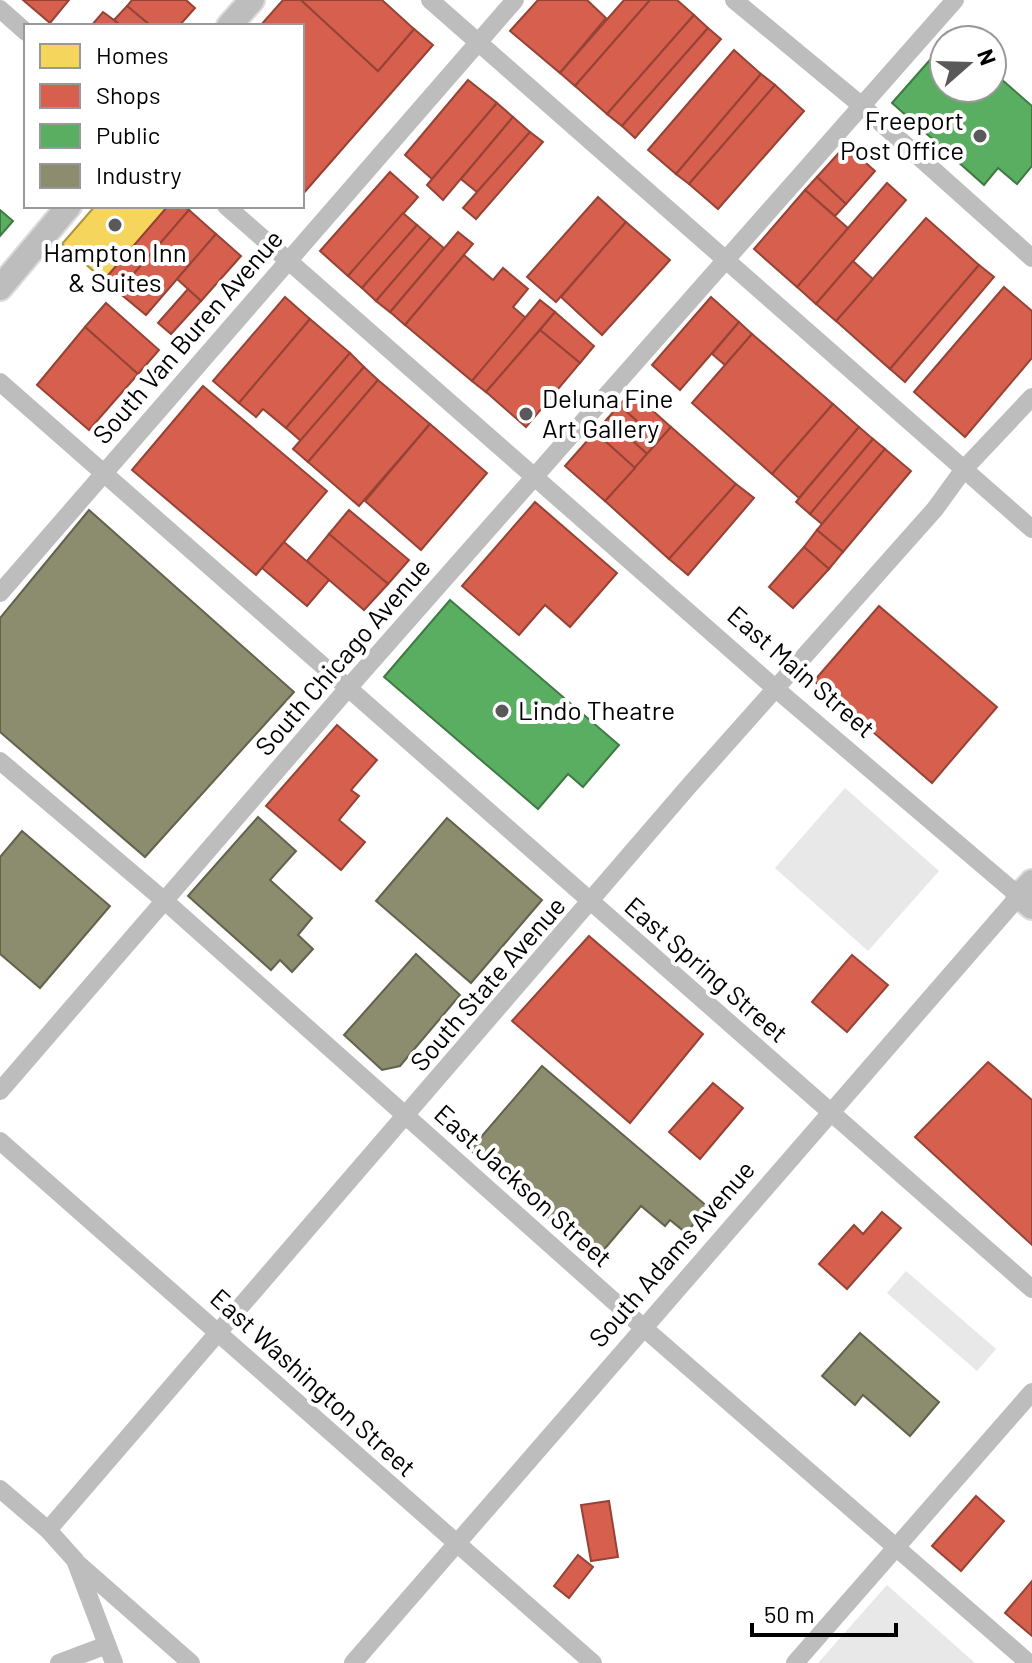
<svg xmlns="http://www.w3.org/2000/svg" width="1032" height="1663" font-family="Barlow,sans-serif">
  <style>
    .green { fill: #e8e8e8 }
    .homes { fill: #f6d55c; stroke: #ac9540; stroke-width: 2 }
    .shops { fill: #d6604d; stroke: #964336; stroke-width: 2 }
    .public { fill: #5aae61; stroke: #3f7a44; stroke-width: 2 }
    .industry { fill: #8c8c6e; stroke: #62624d; stroke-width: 2 }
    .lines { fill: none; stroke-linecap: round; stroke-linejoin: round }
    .major-casing { stroke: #dbdbdb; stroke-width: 28 }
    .minor { stroke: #bdbdbd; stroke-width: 18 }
    .major { stroke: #bdbdbd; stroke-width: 24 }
    .poi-dot { fill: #595959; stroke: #fff; stroke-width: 3 }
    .labels { text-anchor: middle; stroke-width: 8; stroke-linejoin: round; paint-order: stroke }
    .poi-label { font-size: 26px; fill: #000; stroke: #fff; text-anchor: start }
    .street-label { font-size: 26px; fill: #000; stroke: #fff }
  </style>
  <rect width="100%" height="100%" fill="#fff"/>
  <g class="green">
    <path d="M845,788l94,83 -71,80 -93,-83z"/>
    <path d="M906,1271l90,78 -19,22 -90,-78z"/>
    <path d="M887,1585l88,78h-157z"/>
  </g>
  <path class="homes" d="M95,206h73l-64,74 -42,-36z"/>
  <g class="shops">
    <path d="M23,0h46l-19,23z"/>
    <path d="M132,0h54l9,8 -16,18h-28l-24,-20z"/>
    <path d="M283,0h18l77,71 36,-42 19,16 -131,150v-169h-42z"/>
    <path d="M301,0h81l32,29 -36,42z"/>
    <path d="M538,0h49l19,18 -46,55 -50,-42z"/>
    <path d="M624,0h26l-75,86 -15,-13z"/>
    <path d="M650,0h27l17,15 -87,99 -32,-28z"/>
    <path d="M127,6l24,20h-30l-7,-6z"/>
    <path d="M103,12l11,8 7,6h-30z"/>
    <path d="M694,15l14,13 -86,98 -15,-12z"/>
    <path d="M708,28l13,11 -86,99 -13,-12z"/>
    <path d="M734,50l27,24 -85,100 -28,-24z"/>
    <path d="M761,74l14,11 -86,99 -13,-10z"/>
    <path d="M468,80l29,23 -65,76 -27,-24z"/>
    <path d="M775,85l29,26 -86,98 -29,-25z"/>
    <path d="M497,103l16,14 -70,83 -16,-15z"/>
    <path d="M513,117l17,15 -53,60 -16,-13z"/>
    <path d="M530,132l13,10 -67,77 -13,-11z"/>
    <path d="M846,145l29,26 -29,33 -29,-27z"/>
    <path d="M390,172l28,25 -70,79 -28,-25z"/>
    <path d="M817,177l29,27 -11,12 -30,-26z"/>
    <path d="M887,183l19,17 -90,104 -19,-17z"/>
    <path d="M805,190l43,38 -51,59 -43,-38z"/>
    <path d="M598,197l28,25 -70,80 -29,-25z"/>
    <path d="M168,206h16l5,4 -71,82 -14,-12z"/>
    <path d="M189,210l27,24 -70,81 -28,-23z"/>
    <path d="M403,213l14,12 -55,63 -14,-12z"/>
    <path d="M926,218l53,47 -89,104 -54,-48z"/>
    <path d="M626,222l44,38 -68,75 -41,-38z"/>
    <path d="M417,225l14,12 -55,64 -14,-13z"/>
    <path d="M458,232l15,12 -68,81 -15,-13z"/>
    <path d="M216,234l25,22 -40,45 -24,-22z"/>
    <path d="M431,237l13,11 -54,64 -14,-11z"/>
    <path d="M464,255l29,25 10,-12 25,21 -15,18 13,11 -54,63 -67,-56z"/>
    <path d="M853,261l20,18 -37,42 -20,-17z"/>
    <path d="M979,265l15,12 -89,105 -15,-13z"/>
    <path d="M1004,287l28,24v47l-67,79 -51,-45z"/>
    <path d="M188,289l13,12 -30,33 -13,-11z"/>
    <path d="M285,297l25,22 -71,84 -26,-22z"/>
    <path d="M711,297l28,25 -59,68 -28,-25z"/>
    <path d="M540,300l15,12 -69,80 -14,-11z"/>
    <path d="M106,303l53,47 -21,24 -53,-47z"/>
    <path d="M555,312l39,34 -14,17 -40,-33z"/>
    <path d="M310,319l40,34 -64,75 -23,-19 -7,8 -17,-14z"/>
    <path d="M739,322l13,12 -27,31 -13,-11z"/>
    <path d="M85,327l53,47 -49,56 -52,-45z"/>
    <path d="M540,330l40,33 -54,64 -40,-35z"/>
    <path d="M752,334l81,70 -61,70 -80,-71z"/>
    <path d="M350,353l14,14 -63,74 -15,-13z"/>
    <path d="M364,367l14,13 -70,82 -15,-13z"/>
    <path d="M378,380l52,44 -71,82 -51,-44z"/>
    <path d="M203,386l124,105 -71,84 -124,-105z"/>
    <path d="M632,392l39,35 -12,14 -40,-36z"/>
    <path d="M833,404l26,23 -60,71 -27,-24z"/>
    <path d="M619,405l40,36 -12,13 -39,-36z"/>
    <path d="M608,418l39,36 -12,14 -40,-36z"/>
    <path d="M430,424l57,49 -66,77 -56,-49z"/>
    <path d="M671,427l65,57 -67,75 -64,-58z"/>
    <path d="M859,427l14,12 -63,75 -14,-12z"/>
    <path d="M595,432l40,36 -30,33 -40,-35z"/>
    <path d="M873,439l12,10 -63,75 -12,-10z"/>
    <path d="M885,449l26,22 -68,81 -26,-22z"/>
    <path d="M736,484l18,14 -66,77 -19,-16z"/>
    <path d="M535,502l82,71 -47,54 -25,-22 -26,30 -57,-49z"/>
    <path d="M349,510l60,50 -21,24 -59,-50z"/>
    <path d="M817,530l26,22 -14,17 -25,-22z"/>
    <path d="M329,534l59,50 -24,26 -57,-49z"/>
    <path d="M284,542l45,38 -22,26 -45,-38z"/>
    <path d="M804,547l25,22 -36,39 -24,-21z"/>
    <path d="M879,606l118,101 -65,76 -118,-102z"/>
    <path d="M337,725l40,35 -26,30 8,6 -20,24 26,22 -24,28 -75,-64z"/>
    <path d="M589,936l114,98 -73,89 -118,-102z"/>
    <path d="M852,955l36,30 -41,47 -35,-30z"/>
    <path d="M988,1062l44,38v145l-117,-108z"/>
    <path d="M713,1083l30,25 -43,51 -31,-27z"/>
    <path d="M882,1212l19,16 -54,61 -28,-25 35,-39 9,9z"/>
    <path d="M976,1496l28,25 -43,50 -29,-25z"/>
    <path d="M609,1501l9,56 -27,4 -10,-56z"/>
    <path d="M578,1555l15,12 -24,31 -15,-12z"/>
    <path d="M1032,1581v55l-27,-23z"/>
  </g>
  <g class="public">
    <path d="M944,44v44h48v-17l40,35v60l-15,18 -19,-16 -14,17 -92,-82z"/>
    <path d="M0,210l13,11 -13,15z"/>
    <path d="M450,600l169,145 -36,42 -15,-13 -30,35 -154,-132z"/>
  </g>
  <g class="industry">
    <path d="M89,510l205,182 -149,165 -145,-125v-114z"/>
    <path d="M258,817l38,34 -26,29 42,38 -14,17 15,14 -21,23 -12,-12 -9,10 -83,-74z"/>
    <path d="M447,818l95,82 -71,83 -95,-82z"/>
    <path d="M22,831l88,75 -70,82 -40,-34v-97z"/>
    <path d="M416,954l44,41 -60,71 -18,4 -38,-35z"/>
    <path d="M542,1066l166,141 -22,26 -16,-13 -5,6 -24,-20 -45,53 -126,-109z"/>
    <path d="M860,1333l79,69 -29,34 -47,-41 -8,10 -33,-29z"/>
  </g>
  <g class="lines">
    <g class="major-casing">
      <g id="major">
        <path d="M229,26l23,-26"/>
        <path d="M0,288l69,-82"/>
        <path d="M1032,882l-13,14 13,11"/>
      </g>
    </g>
    <g class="minor">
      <path d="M430,0l602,529"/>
      <path d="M734,0l128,106 170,152"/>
      <path d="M0,9l26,23"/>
      <path d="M226,206l550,483 243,207 -666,767"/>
      <path d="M0,382l1032,907"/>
      <path d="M0,593l515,-593"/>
      <path d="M0,761l166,141 479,427 384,334"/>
      <path d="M0,1091l349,-404 606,-687"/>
      <path d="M0,1141l593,522"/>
      <path d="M0,1489l48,41 27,30 39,103"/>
      <path d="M48,1530l640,-743 247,-278 29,-40 68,-72"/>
      <path d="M76,1562l115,101"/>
      <path d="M59,1663l48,-18"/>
      <path d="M795,1663l237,-271"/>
    </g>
    <use href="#major" class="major"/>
  </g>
  <g class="poi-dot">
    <circle cx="980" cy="136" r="8"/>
    <circle cx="115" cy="225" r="8"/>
    <circle cx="526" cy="414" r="8"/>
    <circle cx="502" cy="711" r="8"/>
  </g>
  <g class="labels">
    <g class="poi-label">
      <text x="964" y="130" text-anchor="end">Freeport<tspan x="964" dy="30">Post Office</tspan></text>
      <text x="115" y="262" text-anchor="middle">Hampton Inn<tspan x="115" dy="30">&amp; Suites</tspan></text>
      <text x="542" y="408">Deluna Fine<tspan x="542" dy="30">Art Gallery</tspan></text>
      <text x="518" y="720">Lindo Theatre</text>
    </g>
    <g class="street-label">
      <text transform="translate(188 337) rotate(-49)" y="9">South Van Buren Avenue</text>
      <text transform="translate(343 657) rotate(-49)" y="9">South Chicago Avenue</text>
      <text transform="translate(801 672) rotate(41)" y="9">East Main Street</text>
      <text transform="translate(706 970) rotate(41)" y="9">East Spring Street</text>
      <text transform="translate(488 984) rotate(-49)" y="9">South State Avenue</text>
      <text transform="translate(523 1186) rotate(42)" y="9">East Jackson Street</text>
      <text transform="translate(672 1254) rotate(-49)" y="9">South Adams Avenue</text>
      <text transform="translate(313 1383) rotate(42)" y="9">East Washington Street</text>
    </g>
  </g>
  <rect x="24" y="24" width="280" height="184" fill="#ffffff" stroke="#999999" stroke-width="2"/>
  <rect x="40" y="44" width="40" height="24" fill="#f6d55c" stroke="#999999" stroke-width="2"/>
  <text x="96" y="64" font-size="24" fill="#000000">Homes</text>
  <rect x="40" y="84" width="40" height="24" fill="#d6604d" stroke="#999999" stroke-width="2"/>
  <text x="96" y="104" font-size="24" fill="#000000">Shops</text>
  <rect x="40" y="124" width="40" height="24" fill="#5aae61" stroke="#999999" stroke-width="2"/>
  <text x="96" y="144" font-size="24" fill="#000000">Public</text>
  <rect x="40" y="164" width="40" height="24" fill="#8c8c6e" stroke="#999999" stroke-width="2"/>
  <text x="96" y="184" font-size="24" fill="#000000">Industry</text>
  <g transform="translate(968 64) rotate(70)"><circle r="38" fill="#ffffff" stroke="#999999" stroke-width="2"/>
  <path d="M0-6L14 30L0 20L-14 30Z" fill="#595959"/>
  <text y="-12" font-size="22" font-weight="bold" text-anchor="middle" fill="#000000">N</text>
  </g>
  <path d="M752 1623v12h144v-12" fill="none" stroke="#000000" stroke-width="4"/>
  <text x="764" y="1623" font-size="24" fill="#000000" stroke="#ffffff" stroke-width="6" paint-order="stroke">50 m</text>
</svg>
